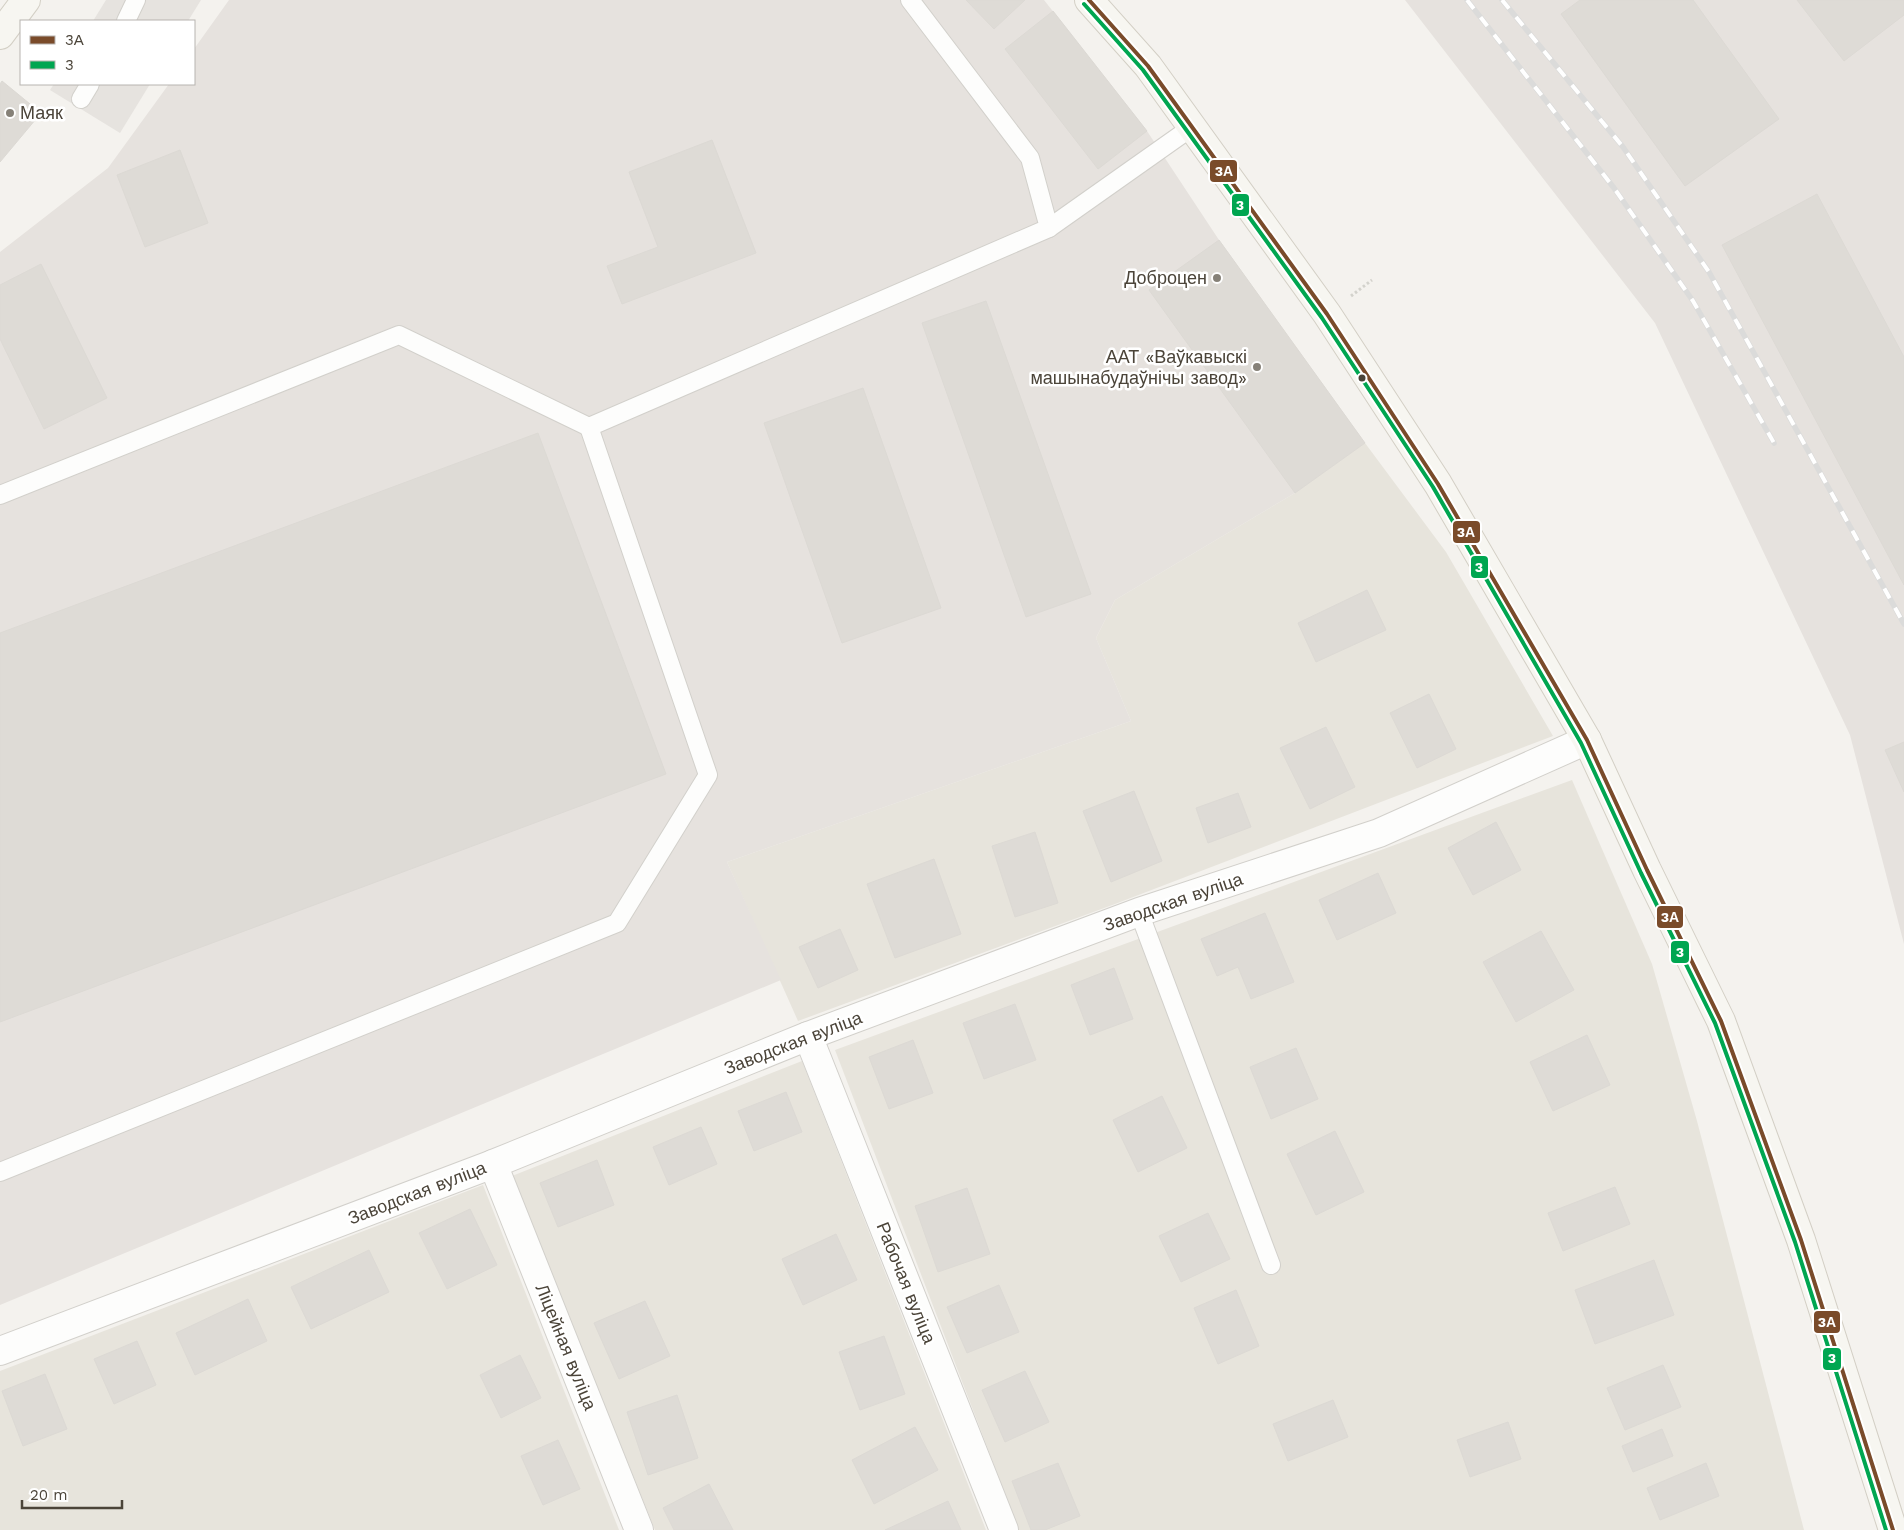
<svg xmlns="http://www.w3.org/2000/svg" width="1904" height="1530" font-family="'Work Sans',sans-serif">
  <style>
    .residential { fill: #e7e4dc }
    .industrial { fill: #e6e2de }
    .parking { fill: #e6e3df }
    .building { fill: #dedbd6; stroke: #dcd9d4 }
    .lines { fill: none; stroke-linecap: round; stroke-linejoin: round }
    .lane-casing { stroke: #d2d0cb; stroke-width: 20 }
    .street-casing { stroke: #d2d0cb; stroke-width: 30 }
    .secondary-casing { stroke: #d3cfc5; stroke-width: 30 }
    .path { stroke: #d3d2cc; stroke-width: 3; stroke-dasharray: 2.5 2.5; stroke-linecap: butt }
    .lane { stroke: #fdfdfc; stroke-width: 18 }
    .street { stroke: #fdfdfc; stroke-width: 28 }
    .secondary { stroke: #f7f6f1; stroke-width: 28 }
    .rail-casing { stroke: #dbdbda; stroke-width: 5.5 }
    .rail { stroke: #fff; stroke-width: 4; stroke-dasharray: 11; stroke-linecap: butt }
    .bus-1-casing { stroke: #fff; stroke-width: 8 }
    .bus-2-casing { stroke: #fff; stroke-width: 8 }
    .bus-1 { stroke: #7a4b2a; stroke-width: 4 }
    .bus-2 { stroke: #00a651; stroke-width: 4 }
    .poi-dot { fill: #868178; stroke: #fff; stroke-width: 2 }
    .bus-dot { fill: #4b4439; stroke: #fff; stroke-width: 2 }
    .labels { text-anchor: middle; stroke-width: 5; stroke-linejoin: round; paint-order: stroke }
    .poi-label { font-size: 18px; fill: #4b4439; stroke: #fff; text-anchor: end }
    .street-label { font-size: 18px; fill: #4b4439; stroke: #fff }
    .line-badge { stroke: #fff; stroke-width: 2 }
    .badge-label { font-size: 14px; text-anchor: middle; font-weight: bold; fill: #fff }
  </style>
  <rect width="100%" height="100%" fill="#f4f2ee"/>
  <g class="residential">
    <path d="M1365,443l81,109 107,184 -438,168 -317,117 -71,-159 404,-141 -35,-83 19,-38 180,-107z"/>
    <path d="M1572,780l80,184 45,157 107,409h-785l-184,-480z"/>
    <path d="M802,1061l171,436 13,33h-331l-143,-354z"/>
    <path d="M483,1185l136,345h-619v-159z"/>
  </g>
  <g class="industrial">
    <path d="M229,0h815l103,131 72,109 146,203 -70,50 -180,107 -19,38 35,83 -404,141 54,118 -781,325v-1053l108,-84 61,-84h25v-35z"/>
    <path d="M1405,0h499v944l-54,-209 -195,-412z"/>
  </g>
  <g class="parking">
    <path d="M106,0h95l-13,21h-95z"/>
    <path d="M54,84h96l-30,49 -70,-43z"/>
  </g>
  <g class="building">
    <path d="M966,0h59l-31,29z"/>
    <path d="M1580,0h113l86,119 -94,67 -124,-172z"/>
    <path d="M1797,0h107v15l-60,46z"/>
    <path d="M1053,11l94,120 -49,38 -93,-120z"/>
    <path d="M2,81l39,32 -41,49v-78z"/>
    <path d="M712,140l44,113 -134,51 -15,-38 51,-19 -29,-75z"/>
    <path d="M180,150l28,73 -63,24 -28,-72z"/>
    <path d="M1817,194l87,163v228l-182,-340z"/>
    <path d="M1219,240l146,203 -70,50 -146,-203z"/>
    <path d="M41,264l66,134 -63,31 -44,-90v-54z"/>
    <path d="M986,301l105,293 -65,23 -104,-294z"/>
    <path d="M863,388l78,220 -99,35 -78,-220z"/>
    <path d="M538,433l128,341 -666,248v-389z"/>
    <path d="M1367,590l19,40 -70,32 -18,-39z"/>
    <path d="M1429,694l27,55 -39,19 -27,-55z"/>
    <path d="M1326,727l29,60 -45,22 -30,-61z"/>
    <path d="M1904,742v50l-19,-42z"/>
    <path d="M1134,791l28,70 -51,21 -28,-71z"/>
    <path d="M1238,793l13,34 -43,16 -12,-35z"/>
    <path d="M1496,822l25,48 -48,25 -25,-47z"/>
    <path d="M1035,832l23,71 -43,14 -23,-71z"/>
    <path d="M934,859l27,75 -66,24 -28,-74z"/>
    <path d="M1378,873l18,40 -59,27 -18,-40z"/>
    <path d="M1265,913l29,69 -43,17 -13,-32 -21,9 -16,-37z"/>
    <path d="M840,929l18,41 -40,18 -19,-41z"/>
    <path d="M1541,931l33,59 -58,32 -33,-60z"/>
    <path d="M1114,968l19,51 -43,16 -19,-50z"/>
    <path d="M1015,1004l21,56 -52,19 -21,-56z"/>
    <path d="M1587,1035l23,50 -57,26 -23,-49z"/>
    <path d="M913,1040l20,53 -44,16 -20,-52z"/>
    <path d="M1296,1048l22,51 -47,20 -21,-52z"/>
    <path d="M786,1092l16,40 -48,19 -16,-40z"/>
    <path d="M1162,1096l25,52 -49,24 -25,-52z"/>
    <path d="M701,1127l16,37 -48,21 -16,-38z"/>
    <path d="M1335,1131l29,61 -48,23 -29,-61z"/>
    <path d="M597,1160l17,45 -56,22 -18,-44z"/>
    <path d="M1615,1187l15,37 -67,27 -15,-38z"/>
    <path d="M967,1188l23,66 -52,18 -23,-66z"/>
    <path d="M470,1209l27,56 -50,24 -28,-56z"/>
    <path d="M1208,1213l22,46 -49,23 -22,-46z"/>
    <path d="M836,1234l21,46 -54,25 -21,-46z"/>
    <path d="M369,1250l20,42 -78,37 -20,-42z"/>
    <path d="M1654,1260l20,55 -79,29 -20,-54z"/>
    <path d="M999,1285l20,47 -52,21 -20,-46z"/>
    <path d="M1236,1290l23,56 -41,18 -24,-56z"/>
    <path d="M248,1299l19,42 -72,34 -19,-42z"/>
    <path d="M645,1301l25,55 -51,23 -25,-56z"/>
    <path d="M884,1336l21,58 -45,16 -21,-58z"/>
    <path d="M137,1341l19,44 -42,19 -20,-45z"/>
    <path d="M520,1355l21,43 -40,20 -21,-43z"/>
    <path d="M1663,1365l18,42 -56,23 -18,-42z"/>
    <path d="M1025,1371l24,51 -44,20 -23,-52z"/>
    <path d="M45,1374l22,55 -44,17 -21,-55z"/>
    <path d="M677,1395l21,63 -50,17 -21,-63z"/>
    <path d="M1333,1400l15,37 -60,24 -15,-37z"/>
    <path d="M1508,1422l13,37 -51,18 -13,-37z"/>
    <path d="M915,1427l23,43 -64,34 -22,-44z"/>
    <path d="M1662,1429l11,27 -40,16 -11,-26z"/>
    <path d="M558,1440l22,49 -37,16 -22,-49z"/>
    <path d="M1058,1463l22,53 -35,14h-14l-19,-49z"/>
    <path d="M1706,1463l13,33 -59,24 -13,-32z"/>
    <path d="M709,1484l24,46h-59l-11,-22z"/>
    <path d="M948,1501l13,29h-76z"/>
  </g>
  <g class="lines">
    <g class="lane-casing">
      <g id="lane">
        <path d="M126,21l10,-21"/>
        <path d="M81,99l9,-15"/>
        <path d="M1049,228l143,-101"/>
        <path d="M0,495l399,-160 190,92 460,-199 -19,-70 -120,-158"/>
        <path d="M1139,912l132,353"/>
        <path d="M0,1172l617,-249 91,-148 -119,-348"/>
      </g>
    </g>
    <g class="street-casing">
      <g id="street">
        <path d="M808,1036l196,494"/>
        <path d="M493,1164l146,366"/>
        <path d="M0,1351l493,-187 315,-128 331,-124 240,-79 208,-93"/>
      </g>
    </g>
    <g class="secondary-casing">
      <g id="secondary">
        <path d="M1089,0l59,66 179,248 111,170 149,256 60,130 74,151 80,219 92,290"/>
        <path d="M0,35l26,-35"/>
      </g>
    </g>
    <path class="path" d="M1351,296l21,-16"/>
    <use href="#lane" class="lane"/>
    <use href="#street" class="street"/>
    <use href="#secondary" class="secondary"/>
    <g class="rail-casing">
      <g id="rail">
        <path d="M1467,0l147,188 79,113 81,142"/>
        <path d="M1502,0l121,147 86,125 195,352"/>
      </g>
    </g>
    <use href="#rail" class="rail"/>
    <g class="bus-1-casing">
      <path id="bus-1" d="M1089,0l59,66 179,248 111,170 149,256 60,130 74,151 80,219 92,290"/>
    </g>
    <g class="bus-2-casing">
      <path id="bus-2" d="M1084,4l59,66 179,248 111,169 148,256 60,130 74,150 80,219 91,288"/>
    </g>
    <use href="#bus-1" class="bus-1"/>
    <use href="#bus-2" class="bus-2"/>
  </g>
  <g class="poi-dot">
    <circle cx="10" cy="113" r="5"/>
    <circle cx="1217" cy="278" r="5"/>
    <circle cx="1257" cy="367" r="5"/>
  </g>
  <circle class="bus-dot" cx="1362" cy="378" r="4.5"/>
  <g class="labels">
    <g class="poi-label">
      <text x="20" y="119" text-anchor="start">Маяк</text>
      <text x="1207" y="284">Доброцен</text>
      <text x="1247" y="363">ААТ «Ваўкавыскі<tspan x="1247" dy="21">машынабудаўнічы завод»</tspan></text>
    </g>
    <g class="street-label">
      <text transform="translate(1173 902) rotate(-19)" y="6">Заводская вуліца</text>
      <text transform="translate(793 1043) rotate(-21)" y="6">Заводская вуліца</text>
      <text transform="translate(417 1193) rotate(-21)" y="6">Заводская вуліца</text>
      <text transform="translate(906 1283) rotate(68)" y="6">Рабочая вуліца</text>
      <text transform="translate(566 1347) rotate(68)" y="6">Ліцейная вуліца</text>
    </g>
  </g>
  <g class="line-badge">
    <rect x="1209" y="159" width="29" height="24" rx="5" fill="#7a4b2a"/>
    <rect x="1231" y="193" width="19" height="24" rx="5" fill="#00a651"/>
    <rect x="1452" y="520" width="29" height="24" rx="5" fill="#7a4b2a"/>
    <rect x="1470" y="555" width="19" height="24" rx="5" fill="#00a651"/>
    <rect x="1656" y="905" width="28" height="24" rx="5" fill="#7a4b2a"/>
    <rect x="1670" y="940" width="20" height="24" rx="5" fill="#00a651"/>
    <rect x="1813" y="1310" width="28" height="24" rx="5" fill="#7a4b2a"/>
    <rect x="1822" y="1347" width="20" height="24" rx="5" fill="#00a651"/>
  </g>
  <g class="badge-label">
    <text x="1224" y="176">3А</text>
    <text x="1240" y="210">3</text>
    <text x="1466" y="537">3А</text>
    <text x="1479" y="572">3</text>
    <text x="1670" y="922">3А</text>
    <text x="1680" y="957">3</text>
    <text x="1827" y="1327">3А</text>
    <text x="1832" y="1363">3</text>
  </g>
  <rect x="20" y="20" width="175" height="65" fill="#ffffff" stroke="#b7b4b0"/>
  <rect x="30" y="36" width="25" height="8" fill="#7a4b2a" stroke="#b7b4b0"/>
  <text x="65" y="45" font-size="15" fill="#4b4439">3А</text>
  <rect x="30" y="61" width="25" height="8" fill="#00a651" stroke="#b7b4b0"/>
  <text x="65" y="70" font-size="15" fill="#4b4439">3</text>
  <path d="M22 1500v8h100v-8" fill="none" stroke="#4b4439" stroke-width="2.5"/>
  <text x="30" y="1500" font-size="15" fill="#4b4439" stroke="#ffffff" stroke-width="4" paint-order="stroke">20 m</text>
</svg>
